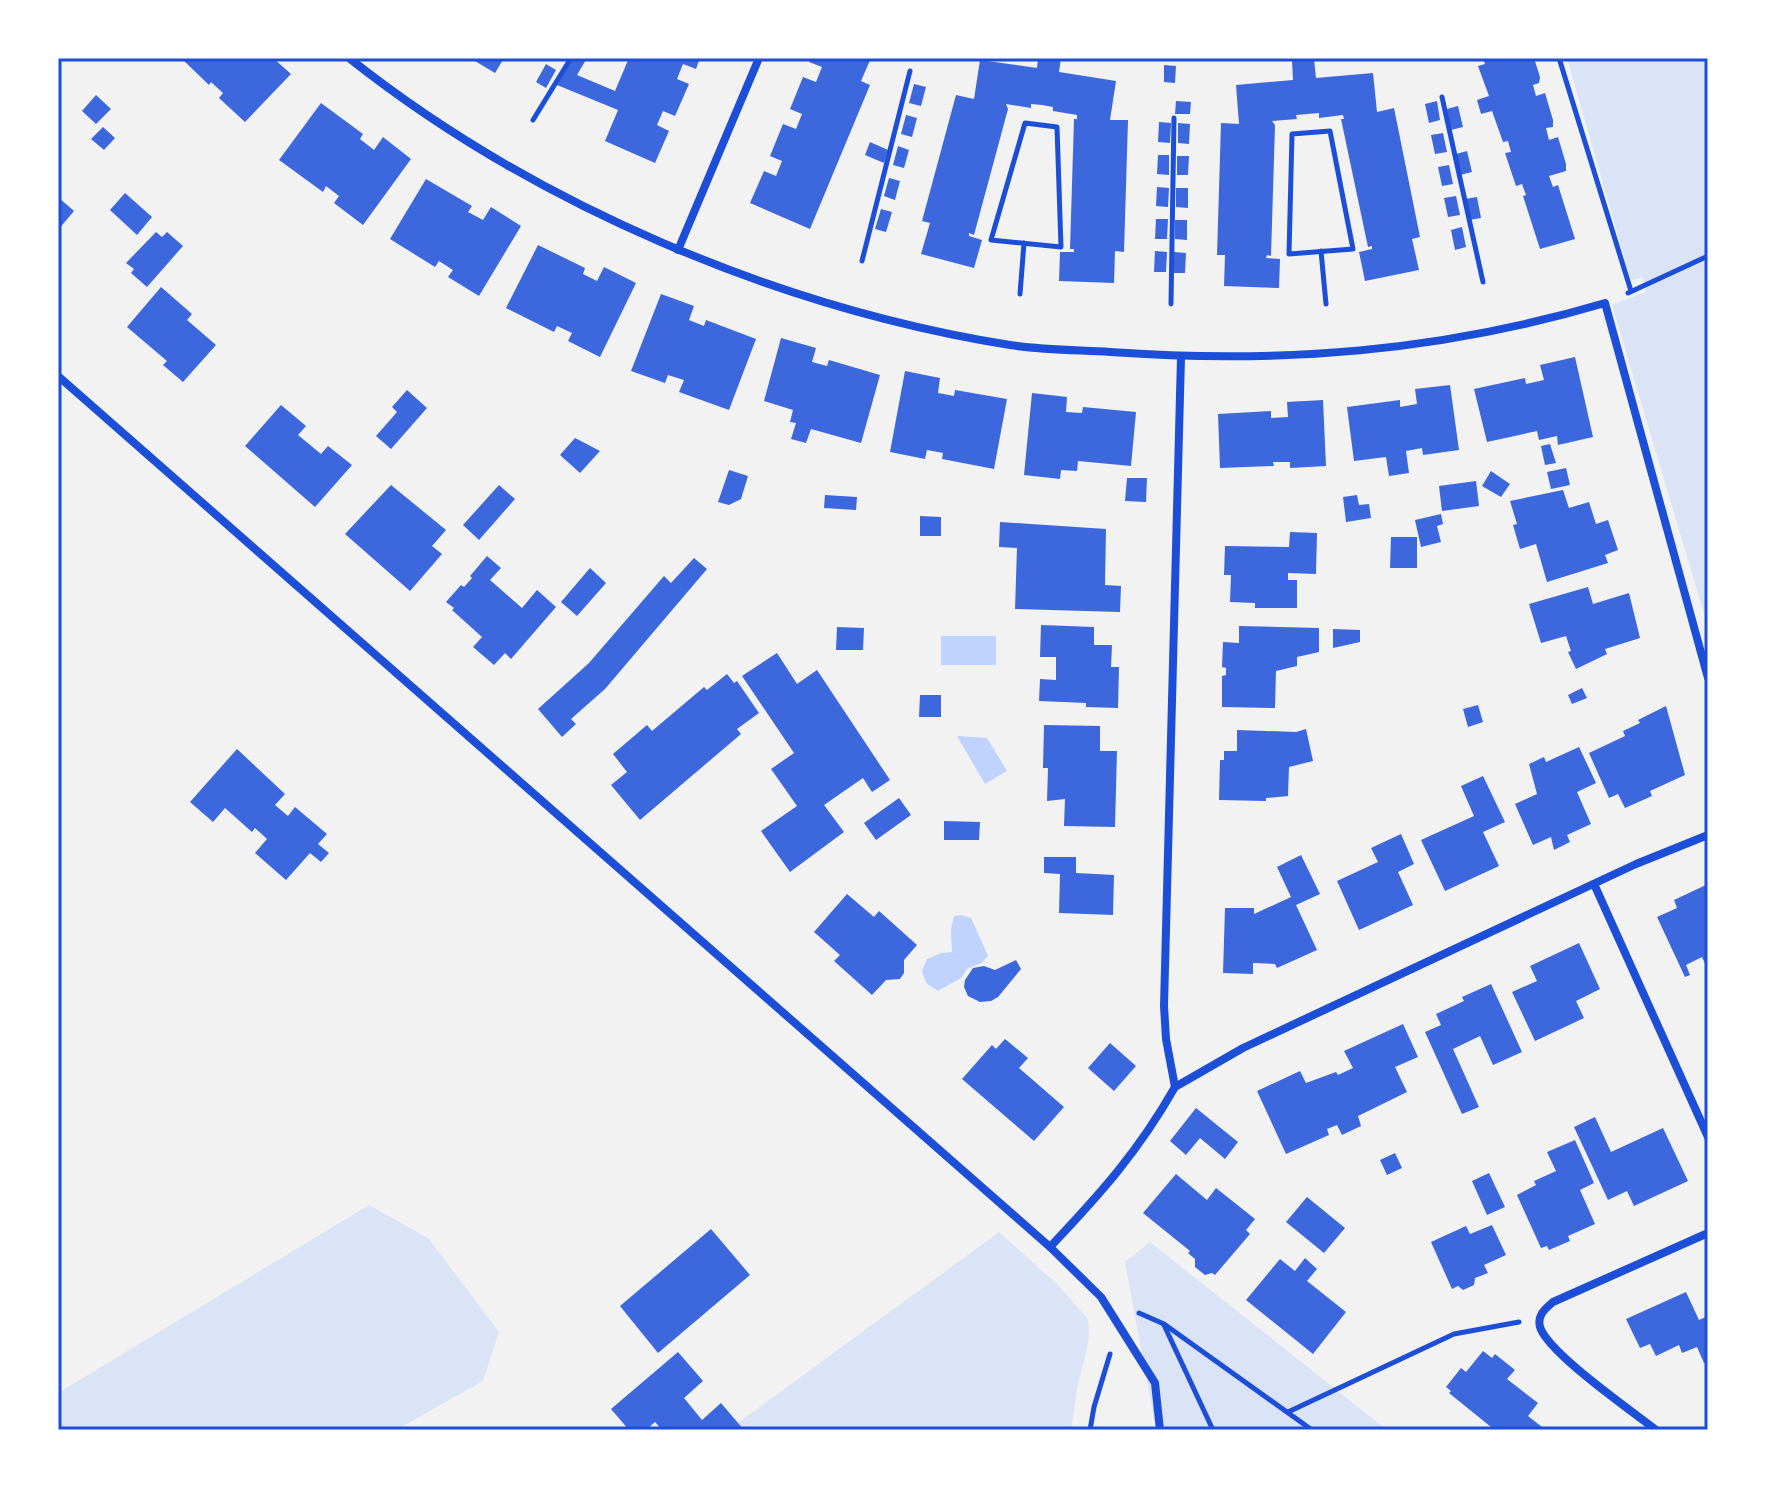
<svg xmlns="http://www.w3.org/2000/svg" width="1766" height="1488" font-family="'Exo 2',sans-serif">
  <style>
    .green { fill: #dbe4f7 }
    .water { fill: #bfd3fe }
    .building { fill: #3d67dc }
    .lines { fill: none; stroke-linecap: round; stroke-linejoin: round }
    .path { stroke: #1d4ed8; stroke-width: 5 }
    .minor { stroke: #1d4ed8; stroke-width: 8 }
    .neatline { fill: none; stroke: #1d4ed8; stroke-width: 3 }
  </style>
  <rect width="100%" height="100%" fill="#f2f2f2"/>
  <g class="green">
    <path d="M1567,58h141v569l-96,-322 34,-13 -4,-15 -11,4z"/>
    <path d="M369,1205l59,33 71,94 -16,49 -87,49h-338v-37z"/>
    <path d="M999,1232l59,53 29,33c6,21 -4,45 -9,66 -3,15 -4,31 -7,46h-343z"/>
    <path d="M1150,1242l237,188h-231l-31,-168z"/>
  </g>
  <g class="water">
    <rect x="941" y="636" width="55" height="29"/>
    <path d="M957,736l30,2 20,33 -22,13z"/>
    <path d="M962,915l9,3 17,38 -7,7 -14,6 -6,9 -23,13 -12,-8 -4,-12 5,-12 14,-6 11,-1 -1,-22 3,-14z"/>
  </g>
  <g class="building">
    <path d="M181,58h70l3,3 3,-3h16l18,16 -46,48 -26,-24 4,-5 -12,-11 -2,3z"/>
    <path d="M470,58h34l-9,15z"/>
    <path d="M573,58h14l-10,17 38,16 14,-33h71l-4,11 -13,-5 -6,15 12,5 -14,32 -12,-5 -6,14 12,6 -14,32 -50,-22 13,-31 -61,-25z"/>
    <path d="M811,58h60l-10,23 9,4 -60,144 -60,-26 14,-32 12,5 6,-15 -12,-5 13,-32 13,5 6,-15 -12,-5 13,-32 13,5 6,-15 -13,-5z"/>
    <path d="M1038,58h23l-2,14 57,9 -6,39h18l-4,132 -9,-1 -1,32 -55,-2 1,-29h14v-3h-4l4,-130h3v-4l-24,-4v-4l-11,-2 -11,-1v4l-25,-4 2,5 -34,126 -5,-2v3l13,4 -8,28 -53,-14 9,-31 -8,-2 34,-126 18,4 6,-39 57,8z"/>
    <path d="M1483,58h51l6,19 -1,6 -6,2 3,11 9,-3 8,27v7l-7,1 3,12 9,-3 8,27v7l-17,5 4,11 5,-2 17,54 -35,10 -17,-53 3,-1 -4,-11 -6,2 -11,-33 6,-1 -3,-11 -5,1 -11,-31 -11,3 -4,-14 12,-4 -11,-30 7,-2z"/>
    <path d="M1314,59l2,19 57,-5 4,39 17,-4 26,129 -8,2 7,31 -54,11 -6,-29 13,-3v-3l-4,1 -27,-128h3l-1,-4 -24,3v-5l-23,2 1,4 -25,2 3,4 -4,131 -4,-1 -1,3 14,1 -1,29 -55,-2 1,-31h-8l4,-132 18,1 -3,-39 57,-5 -1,-19z"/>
    <path d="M546,64l10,6 -10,18 -10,-6z"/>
    <path d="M1164,65l12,1 -1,17 -11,-1z"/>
    <path d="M914,84l12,3 -5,19 -12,-3z"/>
    <path d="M96,95l15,14 -15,15 -14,-13z"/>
    <path d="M1176,101l15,1 -1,12h-15z"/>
    <path d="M1437,101l3,19 -11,3 -4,-19z"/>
    <path d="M321,103l42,31 -3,5 14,11 9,-13 28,22 -48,66 -29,-22 5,-7 -13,-10 -3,6 -44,-32z"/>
    <path d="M1458,106l5,21 -12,3 -4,-21z"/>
    <path d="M906,115l11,3 -5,19 -11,-3z"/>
    <path d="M1159,122l12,1 -1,20 -12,-1z"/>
    <path d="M1178,123l12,1 -1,20 -11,-1z"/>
    <path d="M103,127l12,11 -11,12 -13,-11z"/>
    <path d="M1443,133l4,19 -12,2 -4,-19z"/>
    <path d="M870,142l18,8 -4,13 -19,-8z"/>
    <path d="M898,146l11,4 -5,18 -11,-3z"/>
    <path d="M1467,151l5,21 -12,3 -4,-21z"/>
    <path d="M1158,155h11v20l-12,-1z"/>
    <path d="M1177,156h12l-1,19h-11z"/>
    <path d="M1449,165l4,19 -11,2 -4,-19z"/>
    <path d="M889,178l11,3 -5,19 -11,-4z"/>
    <path d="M426,179l46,27 -4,6 15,8 8,-13 30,19 -42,70 -31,-19 5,-7 -14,-9 -4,6 -45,-28z"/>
    <path d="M1157,187l12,1 -1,19 -12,-1z"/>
    <path d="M1176,188h12v20l-12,-1z"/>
    <path d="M125,193l27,24 -15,18 -27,-25z"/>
    <path d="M1456,196l4,19 -12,2 -4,-19z"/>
    <path d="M58,197l16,14 -16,19z"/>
    <path d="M1477,197l4,21 -12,2 -4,-21z"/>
    <path d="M881,209l11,3 -6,20 -11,-3z"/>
    <path d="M1156,219h12l-1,20h-12z"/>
    <path d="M1175,220h12v20l-12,-1z"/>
    <path d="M1462,227l4,20 -11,3 -4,-20z"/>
    <path d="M156,232l6,5 5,-5 16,14 -36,41 -16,-14 3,-4 -8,-6z"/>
    <path d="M538,245l47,23 -2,6 14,7 7,-14 32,16 -36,74 -32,-16 4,-8 -15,-7 -3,6 -48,-24z"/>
    <path d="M1155,251l12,1 -1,20h-12z"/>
    <path d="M1174,252l12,1 -1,20h-11z"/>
    <path d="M161,287l31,27 -5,6 29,25 -33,37 -20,-17 4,-4 -40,-34z"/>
    <path d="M661,294l33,12 -5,14 15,6 2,-6 50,19 -27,71 -50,-18 5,-12 -16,-5 -3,8 -34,-12z"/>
    <path d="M781,338l35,10 -4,14 15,4 2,-6 51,15 -19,68 -50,-14 -5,14 -15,-4 5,-16 -6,-1 3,-12 -29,-9z"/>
    <path d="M1575,357l18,80 -35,8 -1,-9 -18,4 -2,-9 -50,11 -13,-53 51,-11 1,6 18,-4 -4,-15z"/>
    <path d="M905,371l35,7 -2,15 16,3 1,-6 52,9 -13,70 -52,-10 1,-6 -16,-3 -2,9 -35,-7z"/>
    <path d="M1450,385l9,65 -36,5 -1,-7 -16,3 3,22 -20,3 -3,-19 -32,4 -7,-54 53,-7v7l17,-3 -2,-15z"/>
    <path d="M407,390l20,18 -36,41 -15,-13 21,-24 -5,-5z"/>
    <path d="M1032,393l35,4 -1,15 16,1 1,-6 53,5 -5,54 -53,-5 -1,10 -16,-1 -1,9 -36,-4z"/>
    <path d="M1323,400l3,66 -36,2v-6h-17l1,4 -54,2 -2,-54 53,-3v7l17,-1 -1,-15z"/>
    <path d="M281,405l25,21 -8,9 23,19 7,-8 24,19 -37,42 -70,-61z"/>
    <path d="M575,438l25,13 -20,22 -20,-18z"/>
    <path d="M1550,444l6,19 -11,2 -4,-19z"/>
    <path d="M1566,468l4,17 -19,4 -4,-17z"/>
    <path d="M729,470l19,6 -7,23 -12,6 -11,-3z"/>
    <path d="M1491,471l19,13 -9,13 -19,-11z"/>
    <path d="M1127,478h20l-1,24 -21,-1z"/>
    <path d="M1476,481l3,25 -37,5 -3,-25z"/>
    <path d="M391,485l55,45 -14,16 10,8 -32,37 -65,-57z"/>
    <path d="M499,485l16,14 -36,41 -16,-15z"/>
    <path d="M1563,490l6,18 20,-6 7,22 12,-4 10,30 -13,5 3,8 -61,19 -11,-38 -16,5 -7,-24 4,-1 -7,-23z"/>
    <path d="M825,495l32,2 -1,13 -32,-2z"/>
    <path d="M1357,495l2,10 10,-1 2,14 -25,4 -3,-25z"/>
    <path d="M1441,514l2,10 -6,2 4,16 -20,5 -6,-27z"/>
    <path d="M920,516l21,1v19h-21z"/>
    <path d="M1000,522l106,7 -1,56 16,1 -1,26 -105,-3 2,-61 -18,-1z"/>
    <path d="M1290,532l27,1 -1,41 -28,-1v7h9v28h-42v-5l-25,-1 1,-27h-7l1,-29 64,1z"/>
    <path d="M1391,537h26v31h-27z"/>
    <path d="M487,556l14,12 -11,12 32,28 15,-18 19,17 -45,52 -6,-6 -11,12 -21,-18 9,-10 -30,-27 2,-2 -8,-6 15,-17 3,2 8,-9 -2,-2z"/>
    <path d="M694,558l13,11 -102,120 -34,30 5,5 -14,13 -24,-28 51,-46 75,-87 7,7z"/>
    <path d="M590,568l16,15 -29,33 -16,-14z"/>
    <path d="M1588,587l5,17 36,-11 11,45 -35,11 2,5 -31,15 -8,-17 3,-1 -5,-15 -25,7 -12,-39z"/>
    <path d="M1041,625l53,2v18h18l-1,22h8l-1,41 -32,-1v-4l-47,-2 1,-22 16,1v-23h-16z"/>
    <path d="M1239,626l80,2v24l-22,5v9l-21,5 -1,37 -53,-1v-31l4,-1v-7l-4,-1 1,-25 16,1z"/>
    <path d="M837,627l27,1 -1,22h-27z"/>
    <path d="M1333,629l27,1v12l-27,6z"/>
    <path d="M777,653l20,31 20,-14 73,110 -18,12 -9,-14 -39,27 20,27 -54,40 -29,-41 36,-25 -26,-37 23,-16 -52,-77z"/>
    <path d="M727,674l7,9 3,-2 22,32 -22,16 4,5 -101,86 -29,-35 16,-13 -14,-18 34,-29 5,6 52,-44 3,3z"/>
    <path d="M1582,688l5,10 -15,6 -4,-9z"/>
    <path d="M920,695h21v22h-22z"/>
    <path d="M1478,705l5,17 -15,5 -5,-18z"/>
    <path d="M1666,706l19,69 -35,16 2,5 -27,12 -7,-14 -9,4 -20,-45 36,-17 -2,-5 17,-8 -2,-3z"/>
    <path d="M1044,725l56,1v25h17l-2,76 -51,-1 1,-27 -18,2 1,-33h-5z"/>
    <path d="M1306,729l7,32 -24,6 -1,29 -22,2v3l-47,-1 1,-40h4v-9h13v-21l59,2z"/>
    <path d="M1579,747l17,36 -19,9 14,32 -24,11 3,7 -16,8 -3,-13 -18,8 -18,-41 22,-10 -8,-30 15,-7 2,5z"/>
    <path d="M237,749l48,45 -10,11 13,11 7,-9 32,27 -9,10 11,9 -8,9 -11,-9 -24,27 -31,-27 12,-14 -12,-11 -3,4 -27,-24 -12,14 -23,-20z"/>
    <path d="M1483,776l22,46 -22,10 16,34 -54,25 -24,-51 53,-24 -13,-30z"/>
    <path d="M899,798l12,17 -35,25 -12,-17z"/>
    <path d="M944,821l36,1 -1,18h-35z"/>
    <path d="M1401,834l13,30 -16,8 15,33 -54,25 -22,-49 41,-19 -7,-14z"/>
    <path d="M1301,855l19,39 -24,11 21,45 -40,18 -2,-4 -22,-1v11l-30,-1 2,-65h29v6l37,-17 -14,-30z"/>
    <path d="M1044,857h32v16l38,2 -1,40 -54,-2 1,-39 -16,-1z"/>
    <path d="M1708,884v86l-6,-13 -16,8 4,10 -5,2 -28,-60 20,-9 -3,-8z"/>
    <path d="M847,894l27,23 5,-6 38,34 -13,15v13l-4,6 -14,1 -14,15 -38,-34 6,-6 -26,-23z"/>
    <path d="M1579,943l21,46 -24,12 8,17 -49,23 -23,-49 25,-11 -7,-15z"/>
    <path d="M1016,960l5,9 -23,28 -7,4 -11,1 -12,-6 -4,-9 1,-7 8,-12 11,-2 11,4z"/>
    <path d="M1491,984l31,68 -29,13 -13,-29 -27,13 26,58 -17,7 -37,-82 16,-7 -5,-11 28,-13 -2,-4z"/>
    <path d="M1403,1024l15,33 -23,10 12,25 -49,24 3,10 -19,9 -5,-10 -10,4 2,6 -43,19 -29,-63 43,-20 6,12 30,-11 2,3 15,-7 -9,-17z"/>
    <path d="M1005,1039l23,19 -9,10 45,39 -30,34 -72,-62 30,-34 4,4z"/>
    <path d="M1110,1043l26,23 -22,25 -26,-23z"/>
    <path d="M1196,1108l42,34 -13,17 -25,-21 -14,17 -16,-14z"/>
    <path d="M1595,1117l16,35 52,-24 25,53 -54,25 -7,-15 -19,9 -34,-73z"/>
    <path d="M1575,1140l19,43 -14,7 15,34 -27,12 2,5 -21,9 -2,-4 -6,2 -24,-53 19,-10 -2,-4 22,-10 -9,-19z"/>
    <path d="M1395,1153l7,15 -15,7 -7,-15z"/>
    <path d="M1489,1173l16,34 -18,8 -15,-34z"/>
    <path d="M1176,1174l31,26 9,-12 39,31 -9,11 4,4 -35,41 -3,-2 -7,2 -10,-8v-8l-7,-6 2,-2 -47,-38z"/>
    <path d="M1307,1197l38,31 -21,25 -38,-31z"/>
    <path d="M1492,1225l14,30 -22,10 4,8 -13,5 -1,7 -11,5 -5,-4 -6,3 -21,-47 35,-16 4,8z"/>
    <path d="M711,1229l39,46 -92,78 -38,-47z"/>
    <path d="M1305,1258l12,11 -10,12 39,31 -33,42 -67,-54 34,-41 15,12z"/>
    <path d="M1686,1292l13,28 9,-4v45l-4,2 -7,-16 -15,6 -3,-8 -23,11 -6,-12 -10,4 -14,-29z"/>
    <path d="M1483,1351l9,7 3,-4 20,16 -8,9 31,24 -10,13 14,11 -2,3h-52l3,-3 -42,-34 2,-2 -5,-4 15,-19 5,4z"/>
    <path d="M678,1352l25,29 -19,17 18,22 19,-17 23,27h-82l-7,-8 -9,8h-17l-18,-21z"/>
  </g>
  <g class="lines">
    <g class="path">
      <path d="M1559,58l72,233"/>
      <path d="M1442,97l41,185"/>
      <path d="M533,120l38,-62"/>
      <path d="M1025,123l32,4 4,120 -70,-7z"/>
      <path d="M1330,131l23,118 -64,5 3,-120z"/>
      <path d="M1321,251l5,53"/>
      <path d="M862,261l48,-190"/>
      <path d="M1628,293l80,-37"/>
      <path d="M1020,294l4,-51"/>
      <path d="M1171,304l3,-186"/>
      <path d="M1139,1313l25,11 148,106"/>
      <path d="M1164,1325l49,105"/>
      <path d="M1288,1412l166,-78 65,-12"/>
      <path d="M1090,1430l4,-23 16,-53"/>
    </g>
    <g class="minor">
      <path d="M349,58c184,146 429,250 661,287 32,5 67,5 100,7 171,12 330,0 495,-49l103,375"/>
      <path d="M678,250l81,-192"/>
      <path d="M58,376l992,871 51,50 54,86 5,47"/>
      <path d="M1594,884l114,253"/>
      <path d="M1175,1087l68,-39 393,-184 72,-29"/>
      <path d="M1050,1247c51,-54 88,-95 125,-160l-9,-48 -2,-33 17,-649"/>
      <path d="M1656,1430c-24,-19 -108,-77 -116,-103 -3,-12 5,-18 13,-25l155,-69"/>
    </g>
  </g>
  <rect width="1766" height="1488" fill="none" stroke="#ffffff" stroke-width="120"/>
  <rect x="60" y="60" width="1646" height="1368" class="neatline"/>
</svg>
